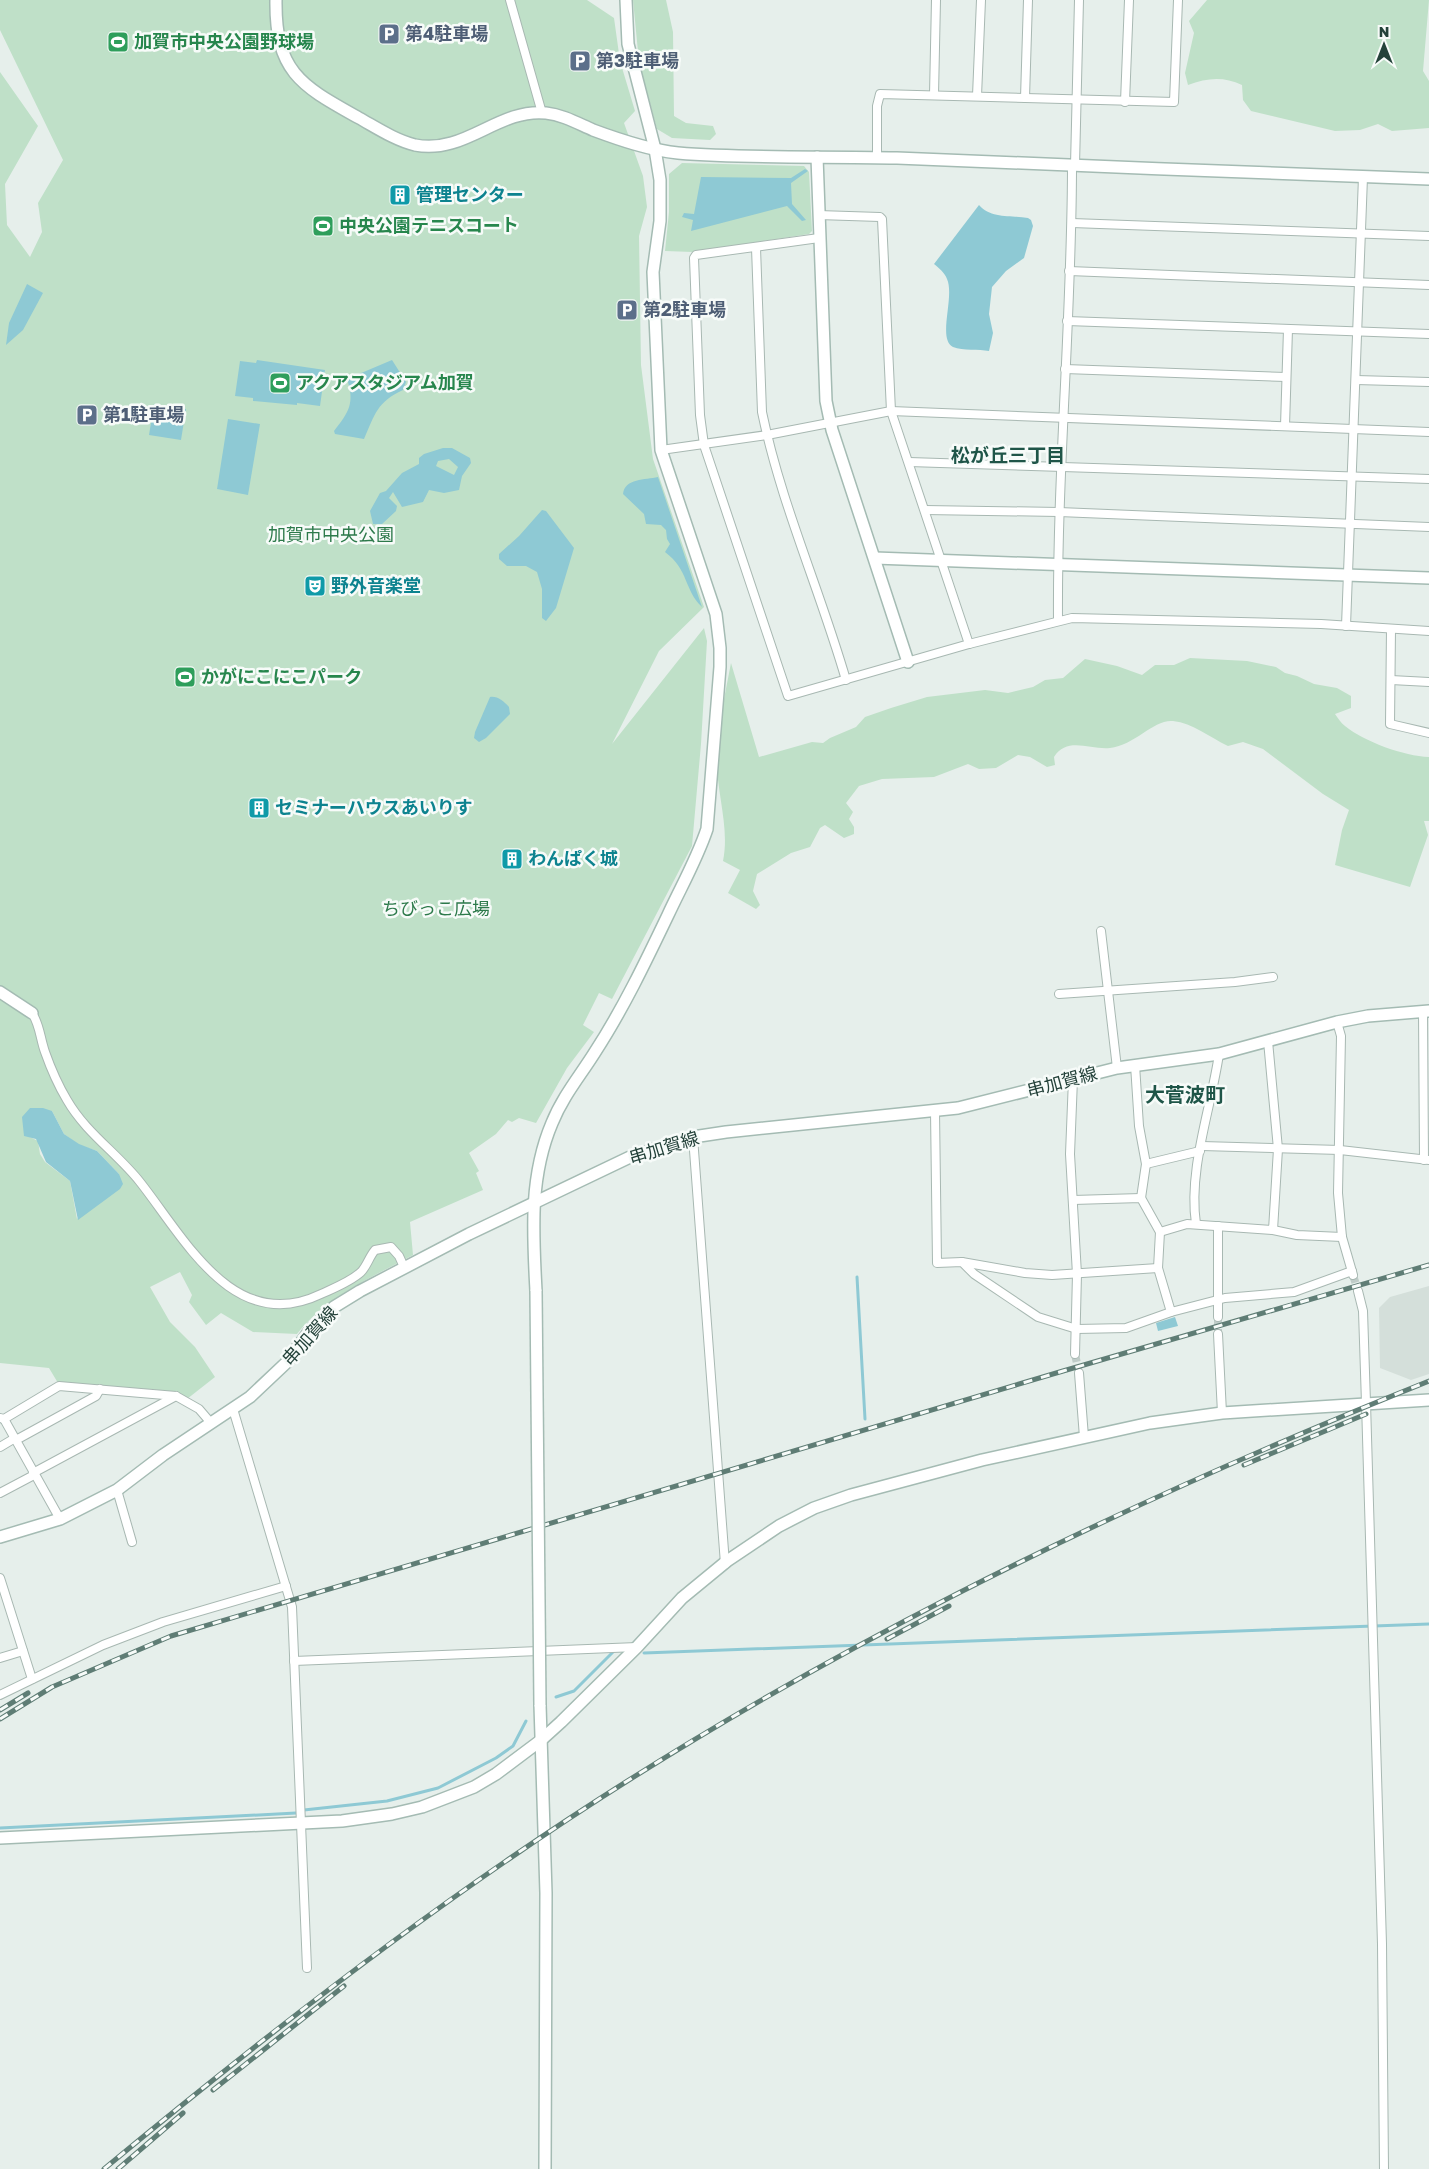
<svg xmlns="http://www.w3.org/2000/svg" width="1429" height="2169" font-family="'Golos Text','Noto Sans JP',sans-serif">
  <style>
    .built { fill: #d4dfda }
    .green { fill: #bfe0c8; fill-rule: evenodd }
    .water { fill: #8ec9d4; fill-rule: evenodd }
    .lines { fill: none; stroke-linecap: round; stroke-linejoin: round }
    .stream { stroke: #8ec9d4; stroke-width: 3 }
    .street-tunnel { stroke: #bfccc8; stroke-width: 8; stroke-dasharray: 8 4; stroke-linecap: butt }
    .street-casing { stroke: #a8b8b2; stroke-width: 10 }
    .secondary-casing { stroke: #a4bbb3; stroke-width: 14 }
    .street { stroke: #fff; stroke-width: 8 }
    .secondary { stroke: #fff; stroke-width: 11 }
    .rail-casing { stroke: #5f7d75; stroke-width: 5 }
    .rail { stroke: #f7fbf9; stroke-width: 3; stroke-dasharray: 9; stroke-linecap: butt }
    .secondary-bridge-casing { stroke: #a4bbb3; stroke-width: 14; stroke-linecap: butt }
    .secondary-bridge { stroke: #fff; stroke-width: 11 }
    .labels { text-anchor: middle; stroke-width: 5; stroke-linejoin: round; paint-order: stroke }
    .service-label { font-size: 18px; font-weight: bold; fill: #4e5e75; stroke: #f7fbf9; text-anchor: start }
    .leisure-label { font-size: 18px; font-weight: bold; fill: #27864d; stroke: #f7fbf9; text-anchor: start }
    .culture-label { font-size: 18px; font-weight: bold; fill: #0d838f; stroke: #f7fbf9; text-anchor: start }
    .park-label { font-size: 18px; fill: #2d7a4b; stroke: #f7fbf9 }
    .street-label { font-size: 18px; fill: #24423a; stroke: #f7fbf9 }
    .neighbourhood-label { font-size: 19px; font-weight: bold; fill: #1f5548; stroke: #f7fbf9 }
    .quarter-label { font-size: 20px; font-weight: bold; fill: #1f5548; stroke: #f7fbf9 }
  </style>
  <rect width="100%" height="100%" fill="#e6efeb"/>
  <path class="built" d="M1429,1286v88l-18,6 -31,-12 -1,-60 11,-11z"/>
  <g class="green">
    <path d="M0,0h587l27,18 6,43 15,50 -11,12 19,53 4,31 -8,29 2,129 12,94 51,148 -45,44 -47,93 92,-116 3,13 -6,103 -9,102 -80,153 -13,-6 -16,32 11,7 -27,36 -31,55 -17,-5 -7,4 -4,-2 -12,14 -27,19 10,18 -3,2 7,17 -73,32 3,33c-41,22 -87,42 -116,79l-44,-2 -32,-19 -15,12 -17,-23 3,-7 -12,-23 -30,15 20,35 25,25 20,30 -28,22 -12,-6 -16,-3 -101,-7 -9,-15 -49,-5v-1291l38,54 -33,58 2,41 23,32 12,-25 -4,-29 25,-43 -63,-130zM52,1111l12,23 15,11 18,6 22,23 -42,45 -7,-38 -25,-19 -5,-8 -2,-13 -8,-4z"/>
    <path d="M633,0h33l7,32 1,84 12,7 27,3 3,8 -6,6 -38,-2 -15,-9 -18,-67z"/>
    <path d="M1207,0h222l-6,71 6,10v47l-37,3 -14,-7 -18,6 -25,1 -84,-20 -8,-11 -1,-15c-19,-9 -35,-7 -54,0l-3,-12 9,-40 -5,-12z"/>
    <path d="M682,163l122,3 5,6 3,59 -3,3 -116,18 -28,-1 4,-39v-38z"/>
    <path d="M1190,658l57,3 29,6 9,6 12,3 17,8 23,4 14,8v12l-16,6c3,4 6,9 10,12 20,16 59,30 84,31v64h-5l4,14 -18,52 -75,-22 7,-35 7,-20 -26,-16 -60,-45 -20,-7 -15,4c-19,-9 -35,-23 -55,-25 -19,-2 -38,24 -63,27 -20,2 -43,-12 -56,9l1,8 -8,2 -17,-10 -12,-2 -22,13 -17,1 -11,-5 -34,13 -52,2 -23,7 -13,17 7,9 -4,7 5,8v7l-10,4 -19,-13 -5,3 -10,19 -19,6 -34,21 -4,17 7,14 -4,4 -28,-16 12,-23 -17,-9c7,-34 -7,-69 -6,-103 1,-32 8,-64 14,-95l28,94 53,-15 11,1 7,-5 26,-11 9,-10 26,-9 36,-11 58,-7 23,3 25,-6 12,-7 18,-2 22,-19 32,7 25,9 13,-10h19z"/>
  </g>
  <g class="water">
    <path d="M805,169l3,2 -17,12 1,21 14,16 -4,1 -15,-15 -96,25 2,-11 -11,-3 2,-4 10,1 7,-37 90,1z"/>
    <path d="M979,205c12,14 32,10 49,13l3,2 2,6 -9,32 -18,13 -14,16 -3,27 4,19 -4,18c-10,-2 -26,0 -36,-4 -16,-8 2,-50 -6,-68 -2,-6 -8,-11 -13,-15z"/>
    <path d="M27,284l16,9 -20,37 -17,15 3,-22z"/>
    <path d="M257,360l68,10 -5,36 -23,-3v2l-44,-4v-3l-18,-2 5,-35 16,2z"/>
    <path d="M392,360l14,22 -3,8c-26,12 -28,24 -39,49l-29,-5 -1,-3c15,-19 21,-28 13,-52z"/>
    <path d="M154,404l32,5 -5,31 -32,-5z"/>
    <path d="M228,419l32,5 -12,71 -31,-6z"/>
    <path d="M443,448h9l18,10 1,5 -9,13 -3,14 -15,3 -15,-3 -6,12 -21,5 -9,-15 -4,6 8,8 -1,5 -14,13h-9l-3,-13 10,-18 6,-2 16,-18 17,-9v-6l5,-4zM449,459l9,8 -4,8 -18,-9 2,-5z"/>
    <path d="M658,477l44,130c-18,-17 -13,-37 -37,-55l5,-8 -3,-5 -1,-9 -5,-5 -15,-1 -2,-10 -21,-20c2,-16 22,-14 35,-17z"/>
    <path d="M542,510l4,1 28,37 -18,60 -10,13 -4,-3v-29l-5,-17 -11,-6h-19l-8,-7v-5l20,-18z"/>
    <path d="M490,697c8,-1 13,4 19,10l1,7 -24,24 -7,4 -5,-4 1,-6z"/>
    <path d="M30,1108h13l9,3 12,23 15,10 18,7 22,23 4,10 -3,5 -42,31 -8,-39 -24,-19 -10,-23 -12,-3 -2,-19z"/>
    <path d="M1175,1317l3,9 -20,5 -2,-8z"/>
  </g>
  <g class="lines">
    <g class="stream">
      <path d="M857,1277l8,142"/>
      <path d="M644,1653l785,-29"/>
      <path d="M556,1697l18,-6 39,-39"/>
      <path d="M304,1810l83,-9 51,-13 58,-30 17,-12 13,-25"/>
      <path d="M0,1828l296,-15"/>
    </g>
    <g class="street-tunnel">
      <path d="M1353,1275l5,16"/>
      <path d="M1218,1317v17"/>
      <path d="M1075,1354l4,19"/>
    </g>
    <g class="street-casing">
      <g id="street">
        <path d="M510,0l32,113"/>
        <path d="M934,95l2,-95"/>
        <path d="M977,96l4,-96"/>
        <path d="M1025,98l3,-98"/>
        <path d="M1125,102l4,-102"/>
        <path d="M877,158v-52l3,-12 294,8 4,-102"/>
        <path d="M1075,165l4,-165"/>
        <path d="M818,215l62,2 2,2 9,192 78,233"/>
        <path d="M1072,223l357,13"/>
        <path d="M819,238l-123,17 -2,3 6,157 4,30 84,251 181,-52 103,-26 249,6 108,7"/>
        <path d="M756,248l6,164c19,92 58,178 84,268"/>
        <path d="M1069,271l360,14"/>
        <path d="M1067,321l362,13"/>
        <path d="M1065,369l221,8"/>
        <path d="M1356,380l73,2"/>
        <path d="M1285,426l3,-97"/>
        <path d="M661,450l106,-15 124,-24 538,21"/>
        <path d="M909,462l520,17"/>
        <path d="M925,510l134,2 370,15"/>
        <path d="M1058,620c-1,-152 14,-303 14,-455"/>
        <path d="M1346,626l17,-449"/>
        <path d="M1391,629l-1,95 39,9"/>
        <path d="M1391,680l38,2"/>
        <path d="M1101,931l16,137"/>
        <path d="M1059,994l176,-12 38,-5"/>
        <path d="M1423,1011l1,149"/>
        <path d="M32,1013c8,12 8,25 13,39 6,17 13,33 22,48 19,33 50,53 73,82 45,57 94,154 181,112 13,-6 29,-12 40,-22 6,-6 8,-15 14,-22l16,-3 8,9 5,11"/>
        <path d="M1337,1022l4,14 -3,157 4,44 11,38"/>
        <path d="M1135,1065l4,61 7,38 -5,34"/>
        <path d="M1073,1079l-3,75 7,120 -2,80"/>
        <path d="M935,1111l2,152 25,-1 12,12 64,43 29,9 10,3 49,-1 45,-16"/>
        <path d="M693,1137l32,427"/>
        <path d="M1202,1146l138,4 89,10"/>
        <path d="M1146,1164l54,-13"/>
        <path d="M1073,1200l68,-2 19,34 -2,36 13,44 54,-14 69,-6 58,-21"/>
        <path d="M1196,1224c-8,-55 15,-115 23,-170"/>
        <path d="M1273,1230l24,5 45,2"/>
        <path d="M1160,1232l27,-8 86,6 5,-81 -10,-108"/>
        <path d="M962,1262l63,11 27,2 106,-7"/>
        <path d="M1358,1291l5,20 3,92 16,541 2,225"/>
        <path d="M1218,1317v-91"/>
        <path d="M1218,1334l4,79"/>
        <path d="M1079,1373l5,64"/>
        <path d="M233,1409l59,198 15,361"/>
        <path d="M0,1418l4,1 55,-33 117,10 23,13 12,14"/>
        <path d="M4,1419l56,100"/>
        <path d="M16,1440l80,-44 4,-7"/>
        <path d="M0,1447l15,-9"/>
        <path d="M33,1473l143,-77"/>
        <path d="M117,1490l15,52"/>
        <path d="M0,1493l34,-18"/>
        <path d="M0,1578l32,101"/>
        <path d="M0,1658l23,-7"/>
        <path d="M294,1661l343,-14"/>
        <path d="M0,1695l103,-50 60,-23 123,-36"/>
      </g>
    </g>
    <g class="secondary-casing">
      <g id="secondary">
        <path d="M276,0c-1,73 26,86 83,118 18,10 36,22 56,27 50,10 83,-37 131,-32 17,2 31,10 47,17 27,10 56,20 85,23 72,6 146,3 219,5 177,7 355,15 532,21"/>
        <path d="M817,157l9,244 6,29 76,232"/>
        <path d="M875,558l554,20"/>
        <path d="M0,992l32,21"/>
        <path d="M536,1291c-3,-58 -7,-114 16,-168 11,-27 28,-47 43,-71 28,-43 51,-91 73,-137 13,-28 29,-56 39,-86l13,-162v-19l-4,-34 -55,-164 -8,-178 7,-51v-41l-5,-31 -27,-105 -2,-44"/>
        <path d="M0,1537l60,-18 57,-29 46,-35 87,-58 36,-34 25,-34 23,-22 26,-16 109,-57 161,-77 63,-20 33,-5 232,-24 159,-40 102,-14 118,-32 31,-6 61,-5"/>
        <path d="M540,1705l6,188 -1,276"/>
        <path d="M0,1838l342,-17 50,-7 30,-7 52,-20 22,-13 44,-33 21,-19 76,-75 45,-49 45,-37 52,-35 35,-18 37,-13 131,-35 168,-37 72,-10 207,-13"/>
      </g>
    </g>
    <use href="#street" class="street"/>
    <use href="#secondary" class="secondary"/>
    <g class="rail-casing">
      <g id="rail">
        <path d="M1244,1465l122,-51"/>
        <path d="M887,1639l62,-33"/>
        <path d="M0,1710l28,-17"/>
        <path d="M0,1719l52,-32 119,-51 892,-265 366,-106"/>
        <path d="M213,2090l131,-104"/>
        <path d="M104,2169c130,-108 262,-212 402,-308 286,-197 600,-351 923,-480"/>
        <path d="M118,2169l65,-56"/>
      </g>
    </g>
    <use href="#rail" class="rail"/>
    <g class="secondary-bridge-casing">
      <path id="secondary-bridge" d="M536,1291l4,414"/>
    </g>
    <use href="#secondary-bridge" class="secondary-bridge"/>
  </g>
  <defs>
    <g id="parking-square" transform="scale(1.125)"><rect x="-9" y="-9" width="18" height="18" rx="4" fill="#5c6f8a" stroke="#f7fbf9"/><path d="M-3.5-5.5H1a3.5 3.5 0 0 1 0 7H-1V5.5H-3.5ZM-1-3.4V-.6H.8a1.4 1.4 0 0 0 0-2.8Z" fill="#fff"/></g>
    <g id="stadium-square" transform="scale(1.125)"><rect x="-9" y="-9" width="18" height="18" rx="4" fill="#2e9e5b" stroke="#f7fbf9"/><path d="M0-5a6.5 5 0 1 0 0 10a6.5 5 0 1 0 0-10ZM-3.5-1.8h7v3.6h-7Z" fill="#fff"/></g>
    <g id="building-square" transform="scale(1.125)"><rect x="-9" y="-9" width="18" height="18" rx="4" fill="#0f9aa8" stroke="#f7fbf9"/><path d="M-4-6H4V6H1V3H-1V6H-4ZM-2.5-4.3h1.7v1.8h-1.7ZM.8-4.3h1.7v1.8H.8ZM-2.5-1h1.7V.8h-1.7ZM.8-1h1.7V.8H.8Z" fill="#fff"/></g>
    <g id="theatre-square" transform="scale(1.125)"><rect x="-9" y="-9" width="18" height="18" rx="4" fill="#0f9aa8" stroke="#f7fbf9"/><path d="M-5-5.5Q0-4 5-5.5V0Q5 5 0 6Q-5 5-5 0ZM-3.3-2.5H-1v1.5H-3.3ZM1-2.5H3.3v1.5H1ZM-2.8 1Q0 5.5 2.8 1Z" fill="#fff"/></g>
  </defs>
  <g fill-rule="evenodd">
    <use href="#parking-square" x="389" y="34"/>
    <use href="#stadium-square" x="118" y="42"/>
    <use href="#parking-square" x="580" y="61"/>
    <use href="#building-square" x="400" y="195"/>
    <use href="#stadium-square" x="323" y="226"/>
    <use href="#parking-square" x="627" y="310"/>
    <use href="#stadium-square" x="280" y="383"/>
    <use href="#parking-square" x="87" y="415"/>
    <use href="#theatre-square" x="315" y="586"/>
    <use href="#stadium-square" x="185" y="677"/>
    <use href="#building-square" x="259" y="808"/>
    <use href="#building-square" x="512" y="859"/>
  </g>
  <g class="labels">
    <g class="service-label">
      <text x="405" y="40">第4駐車場</text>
      <text x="596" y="67">第3駐車場</text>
      <text x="643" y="316">第2駐車場</text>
      <text x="103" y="421">第1駐車場</text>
    </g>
    <g class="leisure-label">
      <text x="134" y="48">加賀市中央公園野球場</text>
      <text x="339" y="232">中央公園テニスコート</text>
      <text x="296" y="389">アクアスタジアム加賀</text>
      <text x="201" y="683">かがにこにこパーク</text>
    </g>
    <g class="culture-label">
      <text x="416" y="201">管理センター</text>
      <text x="331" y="592">野外音楽堂</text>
      <text x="275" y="814">セミナーハウスあいりす</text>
      <text x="528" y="865">わんぱく城</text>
    </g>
    <g class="park-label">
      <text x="331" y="541">加賀市中央公園</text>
      <text x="436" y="915">ちびっこ広場</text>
    </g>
    <g class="street-label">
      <text transform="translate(1062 1082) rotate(-15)" y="6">串加賀線</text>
      <text transform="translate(664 1148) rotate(-17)" y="6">串加賀線</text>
      <text transform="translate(310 1336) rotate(-48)" y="6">串加賀線</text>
    </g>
    <g class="neighbourhood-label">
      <text x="1008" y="462">松が丘三丁目</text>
    </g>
    <g class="quarter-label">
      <text x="1185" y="1102">大菅波町</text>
    </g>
  </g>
  <g transform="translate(1384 45)" stroke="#f7fbf9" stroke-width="4" paint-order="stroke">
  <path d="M0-4L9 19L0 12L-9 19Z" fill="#24423a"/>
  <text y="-8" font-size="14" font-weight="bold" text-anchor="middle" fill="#24423a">N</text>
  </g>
</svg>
